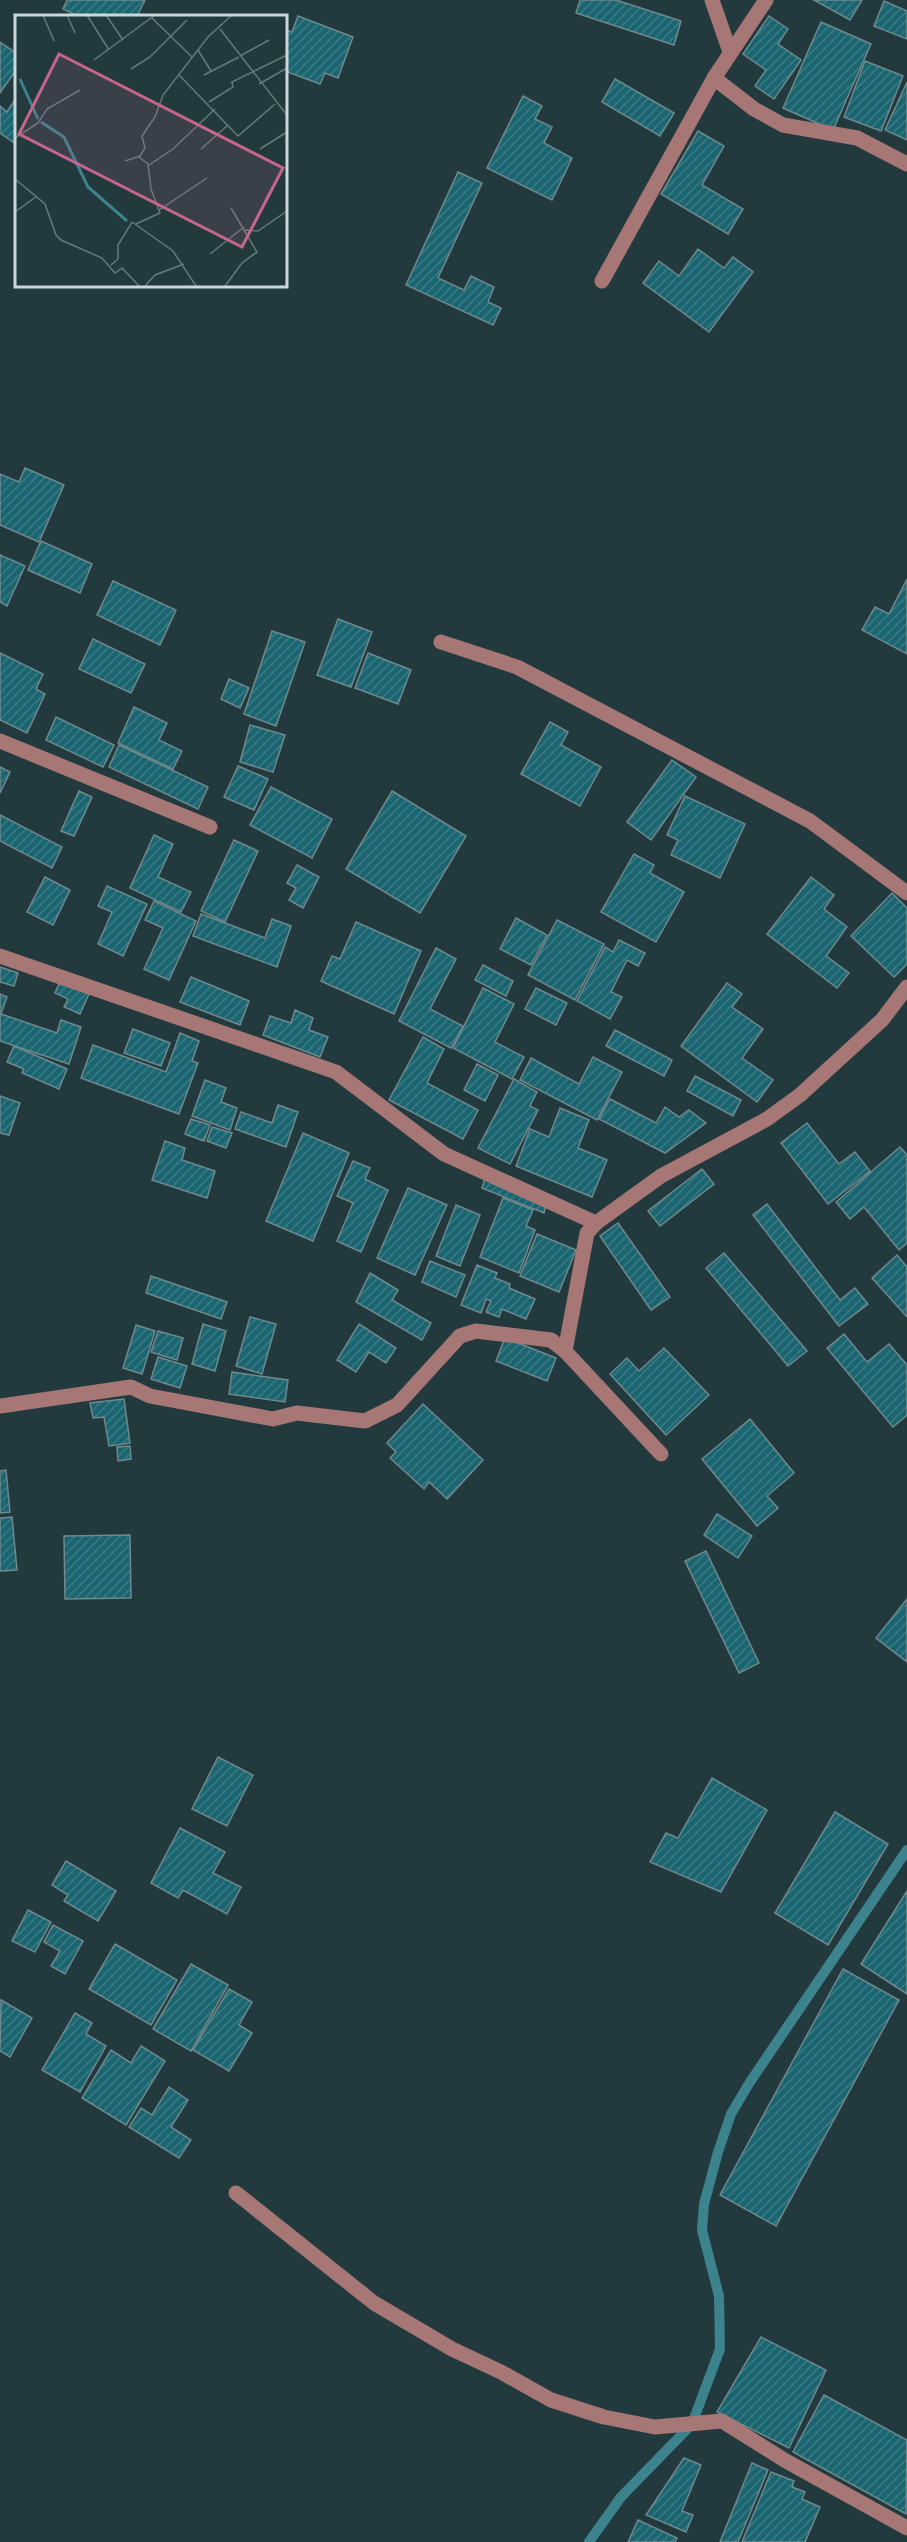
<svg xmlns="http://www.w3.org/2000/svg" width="907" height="2542" font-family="Rubik,sans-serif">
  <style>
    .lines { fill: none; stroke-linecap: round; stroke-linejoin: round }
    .stream { stroke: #3d838e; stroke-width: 10 }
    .building { fill: url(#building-hatch); stroke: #6f898d; stroke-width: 1.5 }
    .minor { stroke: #a67775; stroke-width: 15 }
    .inset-river { fill: none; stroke: #3d838e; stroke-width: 3 }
    .inset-road { fill: none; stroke: #65797c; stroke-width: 1.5 }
    .view { fill: #c5658e; fill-opacity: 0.15; stroke: #c5658e; stroke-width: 3 }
    .inset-edge { fill: none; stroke: #cad8da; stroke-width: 3 }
  </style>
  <defs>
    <pattern id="building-hatch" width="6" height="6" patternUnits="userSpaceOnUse" patternTransform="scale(1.5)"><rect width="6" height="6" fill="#1a6570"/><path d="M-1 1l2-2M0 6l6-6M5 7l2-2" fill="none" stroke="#3a7a84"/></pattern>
  </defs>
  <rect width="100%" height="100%" fill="#223a3e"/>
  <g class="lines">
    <path class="stream" d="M589,2542l32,-45 71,-73 28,-75 -1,-53 -17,-66 2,-26 14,-52 13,-38 19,-32 157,-232"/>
  </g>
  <g class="building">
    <path d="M67,0h78l-8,16h-59l-15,-7z"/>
    <path d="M580,0h36l65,21 -7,24 -98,-32z"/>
    <path d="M814,0h48l-12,20z"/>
    <path d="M884,1l23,10v28l-33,-13z"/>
    <path d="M298,16l55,21 -15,41 -13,-5 -5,11 -35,-13v-41l7,2z"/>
    <path d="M769,16l19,13 -10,15 23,16 -27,39 -19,-13 11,-16 -23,-16z"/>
    <path d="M821,22l50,22 -38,86 -50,-22z"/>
    <path d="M0,42l16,11v17l-16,23z"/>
    <path d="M865,61l38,15 -22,55 -37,-14z"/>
    <path d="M615,79l59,34 -14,23 -58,-34z"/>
    <path d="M907,82v58l-22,-10z"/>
    <path d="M523,96l19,10 -7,13 17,8 -8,16 28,15 -20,42 -65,-32z"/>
    <path d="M16,98v46l-16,-11v-27l7,6z"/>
    <path d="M698,131l26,15 -22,39 41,24 -15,25 -67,-40z"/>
    <path d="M458,172l24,11 -44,95 26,12 7,-14 23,11 -6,15 13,6 -8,17 -87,-40z"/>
    <path d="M698,249l26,19 9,-11 20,15 -44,60 -66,-49 16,-22 20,15z"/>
    <path d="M25,468l39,17 -25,57 -39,-17v-51l19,8z"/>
    <path d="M41,541l51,23 -12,29 -52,-23z"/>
    <path d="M0,555l25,11 -18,40 -7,-4z"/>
    <path d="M907,579v75l-45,-24 13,-23 14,7z"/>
    <path d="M113,581l63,29 -16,35 -63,-30z"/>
    <path d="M338,619l34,13 -21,55 -34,-12z"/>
    <path d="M272,631l33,11 -29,84 -32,-12z"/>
    <path d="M93,639l52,25 -14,29 -52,-24z"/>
    <path d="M0,653l43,21 -7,15 9,5 -18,39 -27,-13z"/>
    <path d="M368,653l43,17 -13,34 -43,-16z"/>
    <path d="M229,679l20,9 -9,20 -19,-9z"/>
    <path d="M134,707l33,16 -8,17 23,11 -9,18 -55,-26z"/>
    <path d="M56,717l58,28 -11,22 -57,-27z"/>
    <path d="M550,722l18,10 -7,13 40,22 -21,39 -59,-32z"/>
    <path d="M250,725l35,10 -12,37 -33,-10z"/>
    <path d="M119,745l89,42 -10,22 -89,-42z"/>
    <path d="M672,760l24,17 -45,63 -24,-18z"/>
    <path d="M238,766l30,13 -14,31 -30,-13z"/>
    <path d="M0,767l10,5 -10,21z"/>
    <path d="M271,787l61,32 -20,39 -62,-33z"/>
    <path d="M79,791l13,6 -18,39 -13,-5z"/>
    <path d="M392,791l74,45 -46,77 -74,-44z"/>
    <path d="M685,796l60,28 -25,54 -49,-23 7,-15 -11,-5z"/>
    <path d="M0,815l62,32 -10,21 -52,-27z"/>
    <path d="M154,835l19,9 -15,33 33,15 -10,20 -51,-24z"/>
    <path d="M234,840l24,11 -33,71 -24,-11z"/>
    <path d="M634,854l20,11 -4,8 34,19 -28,50 -55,-30z"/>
    <path d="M297,865l22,12 -16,31 -14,-8 7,-12 -9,-5z"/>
    <path d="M45,877l25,13 -17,35 -26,-13z"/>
    <path d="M811,877l23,18 -10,14 23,18 -21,29 23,17 -12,15 -70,-54z"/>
    <path d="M107,886l40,18 -24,52 -25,-12 14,-32 -14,-6z"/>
    <path d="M892,893l15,15v56l-13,13 -43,-41z"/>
    <path d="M154,901l42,20 -27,59 -25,-11 19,-41 -18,-8z"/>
    <path d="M201,914l64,24 7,-19 19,7 -14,41 -84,-31z"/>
    <path d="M516,918l31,17 -16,30 -31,-16z"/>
    <path d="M557,920l47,24 -29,56 -47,-25z"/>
    <path d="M356,922l65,29 -27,63 -73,-33 11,-25 8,3z"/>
    <path d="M619,940l26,13 -7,13 -11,-6 -16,32 11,5 -12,22 -33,-18 28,-54 8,5z"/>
    <path d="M436,948l20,11 -26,50 33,17 -12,22 -52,-27z"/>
    <path d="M483,965l30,16 -7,15 -31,-16z"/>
    <path d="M0,967l18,6 -4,13 -14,-4z"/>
    <path d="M191,977l58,24 -9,24 -60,-23z"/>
    <path d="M60,982l29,12 -9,20 -16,-7 4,-8 -13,-6z"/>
    <path d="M727,983l15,11 -10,13 31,22 -21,29 31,22 -16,22 -76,-56z"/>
    <path d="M483,988l31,16 -19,38 29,15 -12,22 -59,-31z"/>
    <path d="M536,988l31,15 -11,22 -31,-16z"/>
    <path d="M0,994l7,3 -6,17 56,19 4,-13 20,7 -12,37 -69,-23z"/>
    <path d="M295,1010l18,8 -4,12 19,7 -8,20 -57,-22 7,-19 21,7z"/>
    <path d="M133,1029l37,14 -9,23 -37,-13z"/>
    <path d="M615,1030l57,30 -8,16 -58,-30z"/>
    <path d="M180,1033l19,8 -7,20 6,2 -19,51 -98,-36 12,-33 73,27z"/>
    <path d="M423,1037l21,12 -17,34 51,27 -15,29 -74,-39z"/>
    <path d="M14,1046l53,23 -8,20 -37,-16 2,-4 -17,-7z"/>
    <path d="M593,1057l29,15 -25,48 -77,-40 11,-22 48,26z"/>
    <path d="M477,1064l21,11 -13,26 -21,-11z"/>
    <path d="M695,1076l46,24 -8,16 -46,-25z"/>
    <path d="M514,1079l23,13 -7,14 8,4 -28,54 -32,-16z"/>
    <path d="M205,1080l21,8 -5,14 16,6 -7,22 -38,-14z"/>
    <path d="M0,1096l20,7 -11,32 -9,-2z"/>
    <path d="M610,1099l46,24 9,-16 14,10 10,-7 17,13 -41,30 -66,-34z"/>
    <path d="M278,1105l20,7 -12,35 -51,-18 6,-17 31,11z"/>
    <path d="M560,1108l29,12 -11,28 29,12 -15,37 -76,-31 14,-37 19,8z"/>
    <path d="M191,1119l19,6 -6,16 -19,-7z"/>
    <path d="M807,1123l32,41 16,-12 15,19 -42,33 -47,-61z"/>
    <path d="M212,1127l20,6 -6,15 -19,-7z"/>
    <path d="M303,1133l46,20 -36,88 -47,-20z"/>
    <path d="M165,1141l20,7 -3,12 33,11 -8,27 -55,-18z"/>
    <path d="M900,1147l7,8v88l-8,7 -35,-43 -14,12 -14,-17z"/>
    <path d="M353,1161l17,7 -5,11 23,11 -27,62 -24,-11 16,-38 -16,-7z"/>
    <path d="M702,1169l12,15 -54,42 -12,-15z"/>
    <path d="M485,1178l61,27 -2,8 -62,-25z"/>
    <path d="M408,1188l39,17 -32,70 -38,-17z"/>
    <path d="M503,1198l30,12 -7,16 9,4 -16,43 -39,-16z"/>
    <path d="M767,1204l73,96 15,-12 13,16 -29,22 -86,-111z"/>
    <path d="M456,1205l24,10 -20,51 -24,-10z"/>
    <path d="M618,1223l52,74 -19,13 -51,-74z"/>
    <path d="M537,1234l39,16 -17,42 -39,-16z"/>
    <path d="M724,1253l83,98 -19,15 -82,-98z"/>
    <path d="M897,1255l10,12v50l-35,-39z"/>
    <path d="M430,1261l35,14 -9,22 -34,-15z"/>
    <path d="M477,1265l20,8 -2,5 15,6 -1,4 26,11 -9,20 -24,-10 -3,8 -13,-5 5,-11 -5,-2 -5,14 -20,-8z"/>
    <path d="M370,1273l28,17 -6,10 39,23 -9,17 -66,-38z"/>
    <path d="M151,1276l76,26 -6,17 -75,-26z"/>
    <path d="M250,1317l26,7 -14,50 -26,-8z"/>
    <path d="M203,1324l23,7 -11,40 -23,-7z"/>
    <path d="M359,1324l37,24 -10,15 -17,-11 -13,20 -19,-12z"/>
    <path d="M136,1325l19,6 -13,43 -19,-6z"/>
    <path d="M158,1331l25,7 -6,22 -26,-8z"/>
    <path d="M844,1334l23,28 22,-18 18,21v50l-14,12 -66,-79z"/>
    <path d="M505,1338l51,20 -9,23 -51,-20z"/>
    <path d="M664,1348l45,47 -43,40 -56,-61 17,-16 12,13z"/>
    <path d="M158,1357l29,9 -7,22 -29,-9z"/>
    <path d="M232,1372l56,8 -3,22 -56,-8z"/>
    <path d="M124,1399l6,44 -21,3 -5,-29 -11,1 -3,-15z"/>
    <path d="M423,1404l60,56 -36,39 -18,-17 -5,7 -34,-31 6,-6 -9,-9z"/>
    <path d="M750,1419l44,54 -27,23 11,12 -21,18 -55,-67z"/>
    <path d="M130,1446l1,13 -13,2 -1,-14z"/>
    <path d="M6,1470l4,42 -10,1v-42z"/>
    <path d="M717,1514l35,22 -14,22 -34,-23z"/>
    <path d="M12,1517l5,53 -17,1v-53z"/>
    <path d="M130,1535l1,63 -66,1 -1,-63z"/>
    <path d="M706,1551l53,112 -20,10 -54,-112z"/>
    <path d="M907,1599v63l-31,-24z"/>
    <path d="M218,1757l35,18 -26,51 -35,-17z"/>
    <path d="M712,1778l55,32 -46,82 -71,-30 16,-29 12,5z"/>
    <path d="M835,1812l53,32 -60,101 -53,-32z"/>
    <path d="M180,1828l45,24 -12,21 28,14 -14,27 -44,-24 -5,8 -27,-15z"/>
    <path d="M66,1861l50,30 -18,30 -34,-20 4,-6 -16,-10z"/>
    <path d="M907,1891v103l-46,-30z"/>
    <path d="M28,1910l23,12 -16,30 -23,-11z"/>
    <path d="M53,1925l30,16 -18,33 -14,-8 9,-15 -16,-9z"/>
    <path d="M115,1944l62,36 -26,45 -62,-36z"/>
    <path d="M191,1964l37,21 -37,66 -38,-22z"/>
    <path d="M843,1969l56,31 -123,226 -56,-31z"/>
    <path d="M229,1989l23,13 -13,23 13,8 -23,38 -36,-21z"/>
    <path d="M1,2000l31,18 -22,39 -10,-6z"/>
    <path d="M75,2013l17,10 -6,11 20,12 -26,46 -38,-22z"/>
    <path d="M141,2046l24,15 -39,64 -44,-27 29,-48 20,13z"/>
    <path d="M169,2087l19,13 -17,27 20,13 -12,18 -50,-31 12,-19 11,7z"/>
    <path d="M761,2337l65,33 -37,78 -72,-36z"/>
    <path d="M824,2395l83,45 -1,74 -113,-62z"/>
    <path d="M684,2458l17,7 -19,46 11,4 -7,17 -40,-17z"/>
    <path d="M752,2463l16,7 -30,72h-18z"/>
    <path d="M771,2472l23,9 -2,6 13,5 -3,7 18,8 -15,35h-63z"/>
    <path d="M638,2520l39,18 -2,4h-47z"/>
  </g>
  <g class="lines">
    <g class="minor">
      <path d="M712,0l18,52"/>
      <path d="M714,78l40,31 29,16 74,13 50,26"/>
      <path d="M602,281l112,-203 52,-78"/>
      <path d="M441,642l76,25 293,154 97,72"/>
      <path d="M0,741l210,86"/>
      <path d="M0,956l336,116 108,82 152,69"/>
      <path d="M565,1351l22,-118 9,-10 65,-47 106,-57 33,-24 82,-75 25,-33"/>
      <path d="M0,1406l131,-19 19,9 123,23 24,-6 68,8 32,-16 63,-69 16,-5 75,9 14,11 96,103"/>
      <path d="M236,2193l138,110 78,46 49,23 50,28 53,17 51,10 67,-6 64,40 121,67"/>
    </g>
  </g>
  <g transform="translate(15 15)">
    <rect width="272" height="272" fill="#223a3e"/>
    <path class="inset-river" d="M5,64l18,40M26,107l23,15 24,50 39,34"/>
    <path class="inset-road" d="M28,0l11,26M52,0l8,18M72,0l22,35M91,0l17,25M137,3l40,39M205,14l67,86M183,35l13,21M225,41l29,-16M79,45l61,-45M116,54l19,-12 37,-37M164,60l59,61 37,-32M189,60l35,-18M244,69l28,-16M194,87l24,-15 -1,-5 55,-27M0,123l23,-15 9,-14 33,-19M186,134l27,-24M245,134l27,-17M110,146l15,-5 5,-8 -3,-12 13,-19 8,-22 45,-58 24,-22M134,150l24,-16 42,-40M0,164l30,25 11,31 5,5 41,18 13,15 7,-5 17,18M144,195l48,-32M0,197l22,-16M121,209l24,-11 -9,-24 -3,-25 -9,-7M230,215l13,1 29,-20M195,239l34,-27M96,250l7,-6v-14l14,-23 41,29 23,35M130,271l10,-11 29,-11M210,271l17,-23 15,-11 -26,-44"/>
    <path class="view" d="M44,39l224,114 -41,79 -223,-113z"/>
    <rect width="272" height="272" class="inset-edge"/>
  </g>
</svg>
